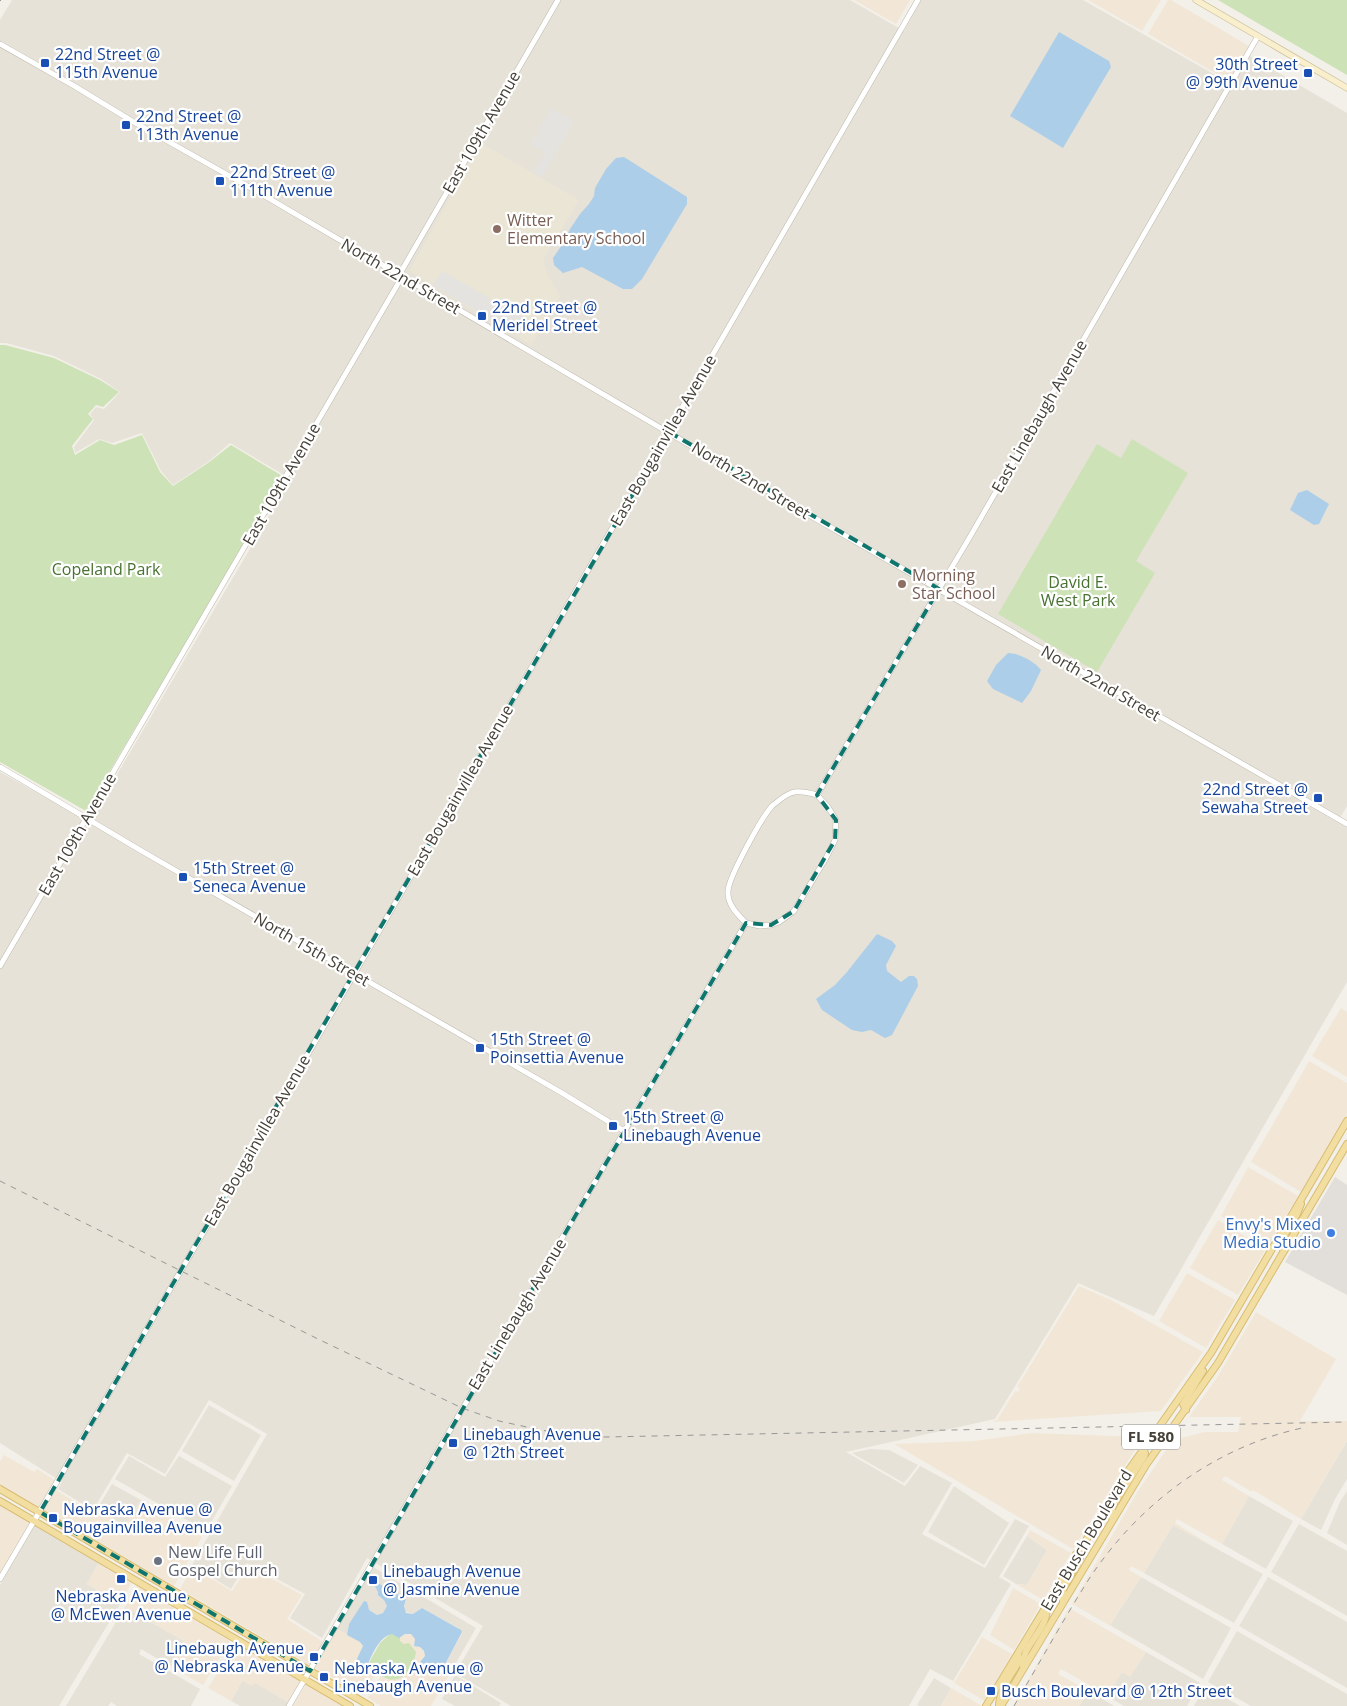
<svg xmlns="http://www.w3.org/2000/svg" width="1347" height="1706" font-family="'Open Sans',sans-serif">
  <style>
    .residential { fill: #e6e2d8 }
    .commercial { fill: #f2e7d7 }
    .industrial { fill: #e2dfda }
    .education { fill: #eae5d4 }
    .green { fill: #cde2b6 }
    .parking { fill: #e4e3e0 }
    .water { fill: #accee8 }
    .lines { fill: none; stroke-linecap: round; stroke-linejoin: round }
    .tertiary-casing { stroke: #bdb8ac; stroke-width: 6 }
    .secondary-casing { stroke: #cdc29d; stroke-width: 7 }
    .primary-casing { stroke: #d7bc73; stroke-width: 8 }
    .tertiary { stroke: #fff; stroke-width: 5 }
    .secondary { stroke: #f9efcd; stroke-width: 5.5 }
    .primary { stroke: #f3dea1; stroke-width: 6 }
    .rail { stroke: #979797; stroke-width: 1; stroke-dasharray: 6 6; stroke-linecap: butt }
    .marked { fill: none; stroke: #0f766e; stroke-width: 4; stroke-dasharray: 10 6; stroke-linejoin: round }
    .transit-dot { fill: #1a4fb4; stroke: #fff; stroke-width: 2 }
    .education-dot { fill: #8d6e63; stroke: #fff; stroke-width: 2 }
    .shop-dot { fill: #3f7fe0; stroke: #fff; stroke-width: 2 }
    .worship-dot { fill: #6b7280; stroke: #fff; stroke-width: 2 }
    .labels { text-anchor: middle; stroke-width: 4.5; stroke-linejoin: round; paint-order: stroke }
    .shield { fill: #fff; stroke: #7d7a74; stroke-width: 1 }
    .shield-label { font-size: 15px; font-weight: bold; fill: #454138 }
    .transit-label { font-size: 16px; fill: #164399; stroke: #fff; text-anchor: start }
    .street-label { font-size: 16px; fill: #454138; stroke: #fff }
    .education-label { font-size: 16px; fill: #785e54; stroke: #fff; text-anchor: start }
    .park-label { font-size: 16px; fill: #487132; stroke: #fff }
    .shop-label { font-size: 16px; fill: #366cbe; stroke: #fff; text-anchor: end }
    .worship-label { font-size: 16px; fill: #5b616d; stroke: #fff; text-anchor: start }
  </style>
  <rect width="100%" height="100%" fill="#f3f0e9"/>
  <g class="residential">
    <path d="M12,0h838l54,31 17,-31h162l150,85 17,-29 97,57v693l-9,15 9,6v155l-193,334 -76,-33 -83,136 -149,33 59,34 15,-20 32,17 -30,51 63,34 30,-49 14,7 -30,51 12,7 -58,97 -23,-12 -21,37h-398l-56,-33 28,-47 -116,-68 -45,80 -32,-20 15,-24 -58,-31 -16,26 -39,-24 75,-131 -58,-34 -44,74 -38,-21 -34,57 -35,-21 4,-7 -62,-39v-671l89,50 202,-343 -61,-36 -22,19 -35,23 -12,-14 -19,-38 -30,10 -13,-4 -24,14 -1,-6 20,-27 -4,-6 6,-7 8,2 16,-17 -19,-13 -47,-23 -48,-13h-6v-323z"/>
    <path d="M209,1405l52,30 -27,46 -52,-30z"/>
    <path d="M1347,1441v38l-12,20 -14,31 -20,-11z"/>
    <path d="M870,1449l19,1 29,15 -14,18 -52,-30z"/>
    <path d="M129,1456l36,21 14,-21 53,30 -26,45 -91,-52z"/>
    <path d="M112,1484l29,16 -16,25 -28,-16z"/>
    <path d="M954,1486l55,37 -25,42 -56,-33z"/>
    <path d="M1347,1491v54l-20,-12 13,-31z"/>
    <path d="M1249,1496l44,25 -27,48 -44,-25z"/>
    <path d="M1299,1524l48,27v65l-76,-44z"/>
    <path d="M35,1525l64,37 -12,22 33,20 -61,102h-59v-121z"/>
    <path d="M1173,1525l90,49 -29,49 -90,-50z"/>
    <path d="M1027,1536l20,14 -20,35 -11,-1 -13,-8z"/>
    <path d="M373,1567l103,61 -27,47 -8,-3 21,-39 -4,-5 -36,-20 -9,6 -7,-2 -2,-4 2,-9 -22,1 3,6 -4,7 -6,2 -8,-5 -20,14 -2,11 -10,-6z"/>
    <path d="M1141,1577l90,51 -28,51 -93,-54z"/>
    <path d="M1268,1577l79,45v66l-108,-62z"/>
    <path d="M125,1607l59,34 -14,25 -29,-17 -2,5 61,35 -9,17h-74l-6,-4 -3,4h-42z"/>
    <path d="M1237,1631l110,63v12h-96l-43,-24z"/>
    <path d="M1146,1652l54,31 -13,23h-63l-22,-13 5,2 15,-23 8,4z"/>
    <path d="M455,1675l46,28 -2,3h-44l-13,-7z"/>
    <path d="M934,1678l17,10 -10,18h-21l-3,-1z"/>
    <path d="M242,1681l13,1 33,20 -2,4h-46l-9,-5z"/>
    <path d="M1205,1686l35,20h-46z"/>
    <path d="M1089,1691l25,15h-35z"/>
  </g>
  <g class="commercial">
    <path d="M854,0h56l-14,24z"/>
    <path d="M1088,0h73l-19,31z"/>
    <path d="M1168,0h3l78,46 -20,35 -81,-47z"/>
    <path d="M1341,1008l6,4v65l-35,-21z"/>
    <path d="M1309,1061l38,22v32l-46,77 -50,-30z"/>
    <path d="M1248,1167l50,29 -29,49 -48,-29z"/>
    <path d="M1218,1220l48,29 -28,46 -48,-27z"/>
    <path d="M1187,1273l48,27 -29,48 -47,-27z"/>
    <path d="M1079,1286l32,14 92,52 -42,59 -169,11 5,-2 18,-29 3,1 2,-4 -3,-1z"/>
    <path d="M1256,1312l80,47 -36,62h47v20l-46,78 -48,-29 -1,2 -27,-16 -3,4 27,16 -27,48 -45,-25 -2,4 44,27 -46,-25 -29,48 -13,-7 -2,4 12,7 -31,48 39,23 -77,-44 66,-113 35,-51 32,-8h33l3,-15h-52l29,-41z"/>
    <path d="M1032,1433l111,4 -70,112 -179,-105 80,-3z"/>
    <path d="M4,1455l30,17 3,-3 18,11 -16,27 -39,-22v-23z"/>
    <path d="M56,1490l36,22h3l2,-3 28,16 16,-25 61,37 -28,49 -130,-76z"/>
    <path d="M0,1505l30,17 -30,51z"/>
    <path d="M1030,1530l41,23 -28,47 -27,-16 11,1 20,-35 -20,-14z"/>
    <path d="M99,1562l33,20 -12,22 -33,-20z"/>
    <path d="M249,1566l53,29 -15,24 36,23 -13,23 -130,-76 12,-22 40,24z"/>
    <path d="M137,1585l93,55 -27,45 -33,-19 14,-25 -59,-34z"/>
    <path d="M1013,1588l28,16 -27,46 -24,-15z"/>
    <path d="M1069,1608l77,44 -16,25 -8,-5 -15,23 -46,-26 -3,5 31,17 -10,15h-66z"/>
    <path d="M337,1629l23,13 3,4 8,24 5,3 -13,22 -48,-27z"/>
    <path d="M405,1634h6l4,5 -1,6 6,2 4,5 1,4 -5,6 29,13 -18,31h-50l-13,-8 13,-22 6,4 17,-36 -4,-3v-4z"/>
    <path d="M982,1637l30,17 -27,47 -31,-18z"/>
    <path d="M235,1643l66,38 -13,21 -33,-19 -3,3 -10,-5 -11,20 -23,-13z"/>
    <path d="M306,1684l38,22h-51z"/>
    <path d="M951,1688l31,18h-41z"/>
  </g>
  <path class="industrial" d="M1335,1177l12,8v110l-62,-33z"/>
  <path class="education" d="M481,143l98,57 -35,58v6l4,11 12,21 -29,49 -122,-74z"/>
  <g class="green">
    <path d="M1218,0h129v75z"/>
    <path d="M0,345h5l49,13 46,22 19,12 -16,15 -7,-2 -8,9 5,5 -21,27 3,9 25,-15 14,5 28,-10 18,37 13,14 35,-23 23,-18 53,32 -198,334 -86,-49z"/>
    <path d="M1132,439l56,34 -52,88 19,12 -58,99 -99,-58 99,-170 24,14z"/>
    <path d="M390,1634h2l8,3v4l4,3 5,-1 7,9c-3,19 -16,35 -35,24l1,-3 -5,-2 -1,2 -10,-5 14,-25z"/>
  </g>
  <g class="parking">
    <path d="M551,108l23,13 -32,56 -9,-5 12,-20 -12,-6 -1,-9 4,2 4,-7 -2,-1z"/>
    <path d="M442,271l86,49 -9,16 -86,-51z"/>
  </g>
  <g class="water">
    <path d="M1059,32l50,29 2,6 -48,81 -53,-32z"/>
    <path d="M624,157l63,40v7l-45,75 -10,10h-9l-41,-22 -19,6 -9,-8 -1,-7 9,-13 8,-16 10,-15 9,-10 5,-8 1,-8 11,-19 10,-11z"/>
    <path d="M1307,490l22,14 -10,20 -5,1 -24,-15 8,-17z"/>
    <path d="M1008,653c11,0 27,9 33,17l-10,21 -9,12 -29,-14 -6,-8 9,-16z"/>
    <path d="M877,934l15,7 4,5 -10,19 1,6 14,11 8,-6h5l3,3 1,7 -26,49 -7,3 -14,-8 -9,2 -10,-2 -30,-20 -6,-11 19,-14 12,-13z"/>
    <path d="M376,1582l30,17 -2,7 2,7 7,1 9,-6 39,22 1,2 -21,40 -21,-10 5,-6 -1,-5 -4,-4 -6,-1 1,-7 -4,-5h-6l-6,4 -7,-4c-14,3 -20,22 -26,34l-10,-7 7,-15 -3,-4 -13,-7 2,-11 15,-23 3,1 2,8 8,5 6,-2 4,-7 -3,-6 -6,-5v-3l-4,-8z"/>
  </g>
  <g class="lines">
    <g class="tertiary-casing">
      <g id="tertiary">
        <path d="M0,44l76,43 56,34 126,71 546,320 543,312"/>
        <path d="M0,767l140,83 422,243 62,38"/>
        <path d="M817,795l154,-260 287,-499"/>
        <path d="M746,923l14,3 11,-1 8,-3 15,-11 32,-53 9,-18 1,-20 -8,-13 -11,-12"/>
        <path d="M746,923c-9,-9 -19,-19 -18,-32 1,-15 34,-74 44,-85 5,-4 13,-11 19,-13 7,-3 19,0 26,2"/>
        <path d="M0,966l399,-684 3,-12 156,-270"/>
        <path d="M0,1579c310,-524 613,-1052 918,-1579"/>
        <path d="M289,1706l457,-783"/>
      </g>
    </g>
    <g class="secondary-casing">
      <path id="secondary" d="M1196,0l151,88"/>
    </g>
    <g class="primary-casing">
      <g id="primary">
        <path d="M1284,1250l-4,-5 1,-4 16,-27 4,-10"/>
        <path d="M1186,1410l-3,-6 20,-33"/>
        <path d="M0,1489l370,217"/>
        <path d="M0,1501l350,205"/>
        <path d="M1112,1517v-10l32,-50 1,-4 -2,-5"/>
        <path d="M1063,1601v-12l17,-31 -4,-4"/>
        <path d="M1023,1666c0,-5 1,-10 3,-15 8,-15 24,-29 20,-46"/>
        <path d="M999,1705c1,-16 11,-28 19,-42l1,-4 -1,-5"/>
        <path d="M986,1706l140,-232 85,-121 136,-232"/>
        <path d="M1001,1706l145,-241 72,-102 129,-219"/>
      </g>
    </g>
    <use href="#tertiary" class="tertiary"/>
    <use href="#secondary" class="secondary"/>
    <use href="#primary" class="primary"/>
    <g class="rail">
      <path d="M0,1l1,-1"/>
      <path d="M0,1181l320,159 142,68 37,13 37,8 26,5 43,3 742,-15"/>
      <path d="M1014,1706c25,-42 49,-86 75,-127 50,-76 128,-134 218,-152"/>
    </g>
  </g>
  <path class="marked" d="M669,432l270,157 -122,206 19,25 -1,20 -41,71 -23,14 -25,-2 -436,748 -270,-159z"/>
  <g class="transit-dot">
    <rect x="40" y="58" width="10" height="10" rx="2.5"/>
    <rect x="1303" y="68" width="10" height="10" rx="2.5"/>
    <rect x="121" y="120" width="10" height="10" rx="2.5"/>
    <rect x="215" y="176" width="10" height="10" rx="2.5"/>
    <rect x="477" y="311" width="10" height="10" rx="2.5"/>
    <rect x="1313" y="793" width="10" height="10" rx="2.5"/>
    <rect x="178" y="872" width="10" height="10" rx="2.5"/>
    <rect x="475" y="1043" width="10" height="10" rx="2.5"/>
    <rect x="608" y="1121" width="10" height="10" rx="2.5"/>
    <rect x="448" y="1438" width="10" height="10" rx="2.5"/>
    <rect x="48" y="1513" width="10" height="10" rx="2.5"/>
    <rect x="116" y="1574" width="10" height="10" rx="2.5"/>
    <rect x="368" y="1575" width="10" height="10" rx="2.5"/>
    <rect x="309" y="1652" width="10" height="10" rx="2.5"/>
    <rect x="319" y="1672" width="10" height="10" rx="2.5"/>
    <rect x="986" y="1686" width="10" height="10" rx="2.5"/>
  </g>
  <g class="education-dot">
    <circle cx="497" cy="229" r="5"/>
    <circle cx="902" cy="584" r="5"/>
  </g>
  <circle class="shop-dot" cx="1331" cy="1233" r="5"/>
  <circle class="worship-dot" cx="158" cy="1561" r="5"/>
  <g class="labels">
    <rect class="shield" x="1122" y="1424.5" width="58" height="25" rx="4"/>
    <g class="shield-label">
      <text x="1151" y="1442">FL 580</text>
    </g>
    <g class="transit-label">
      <text x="55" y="60">22nd Street @<tspan x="55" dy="18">115th Avenue</tspan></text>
      <text x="1298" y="70" text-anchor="end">30th Street<tspan x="1298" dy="18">@ 99th Avenue</tspan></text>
      <text x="136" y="122">22nd Street @<tspan x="136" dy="18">113th Avenue</tspan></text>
      <text x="230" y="178">22nd Street @<tspan x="230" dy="18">111th Avenue</tspan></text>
      <text x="492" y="313">22nd Street @<tspan x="492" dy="18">Meridel Street</tspan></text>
      <text x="1308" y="795" text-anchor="end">22nd Street @<tspan x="1308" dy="18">Sewaha Street</tspan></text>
      <text x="193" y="874">15th Street @<tspan x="193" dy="18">Seneca Avenue</tspan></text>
      <text x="490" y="1045">15th Street @<tspan x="490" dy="18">Poinsettia Avenue</tspan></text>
      <text x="623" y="1123">15th Street @<tspan x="623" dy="18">Linebaugh Avenue</tspan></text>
      <text x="463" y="1440">Linebaugh Avenue<tspan x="463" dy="18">@ 12th Street</tspan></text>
      <text x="63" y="1515">Nebraska Avenue @<tspan x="63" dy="18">Bougainvillea Avenue</tspan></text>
      <text x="383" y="1577">Linebaugh Avenue<tspan x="383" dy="18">@ Jasmine Avenue</tspan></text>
      <text x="121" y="1602" text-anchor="middle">Nebraska Avenue<tspan x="121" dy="18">@ McEwen Avenue</tspan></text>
      <text x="304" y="1654" text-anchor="end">Linebaugh Avenue<tspan x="304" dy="18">@ Nebraska Avenue</tspan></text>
      <text x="334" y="1674">Nebraska Avenue @<tspan x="334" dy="18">Linebaugh Avenue</tspan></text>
      <text x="1001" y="1697">Busch Boulevard @ 12th Street</text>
    </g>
    <g class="street-label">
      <text transform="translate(481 132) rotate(-60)" y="6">East 109th Avenue</text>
      <text transform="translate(401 276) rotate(30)" y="6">North 22nd Street</text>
      <text transform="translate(1039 416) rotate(-60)" y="6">East Linebaugh Avenue</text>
      <text transform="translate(663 440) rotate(-60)" y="6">East Bougainvillea Avenue</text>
      <text transform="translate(751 480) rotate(31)" y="6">North 22nd Street</text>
      <text transform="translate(281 484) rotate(-60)" y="6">East 109th Avenue</text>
      <text transform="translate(1101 683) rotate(30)" y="6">North 22nd Street</text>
      <text transform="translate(460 790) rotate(-60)" y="6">East Bougainvillea Avenue</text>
      <text transform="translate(77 834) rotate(-60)" y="6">East 109th Avenue</text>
      <text transform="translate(312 949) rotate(30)" y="6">North 15th Street</text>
      <text transform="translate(257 1140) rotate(-60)" y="6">East Bougainvillea Avenue</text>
      <text transform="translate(517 1314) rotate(-59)" y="6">East Linebaugh Avenue</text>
      <text transform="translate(1086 1540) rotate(-59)" y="6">East Busch Boulevard</text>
    </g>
    <g class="education-label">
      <text x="507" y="226">Witter<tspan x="507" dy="18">Elementary School</tspan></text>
      <text x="912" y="581">Morning<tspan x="912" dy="18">Star School</tspan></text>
    </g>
    <g class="park-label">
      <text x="106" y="575">Copeland Park</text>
      <text x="1078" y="588">David E.<tspan x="1078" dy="18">West Park</tspan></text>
    </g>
    <g class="shop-label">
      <text x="1321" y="1230">Envy's Mixed<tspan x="1321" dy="18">Media Studio</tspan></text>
    </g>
    <g class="worship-label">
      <text x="168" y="1558">New Life Full<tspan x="168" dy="18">Gospel Church</tspan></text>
    </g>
  </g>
</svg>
